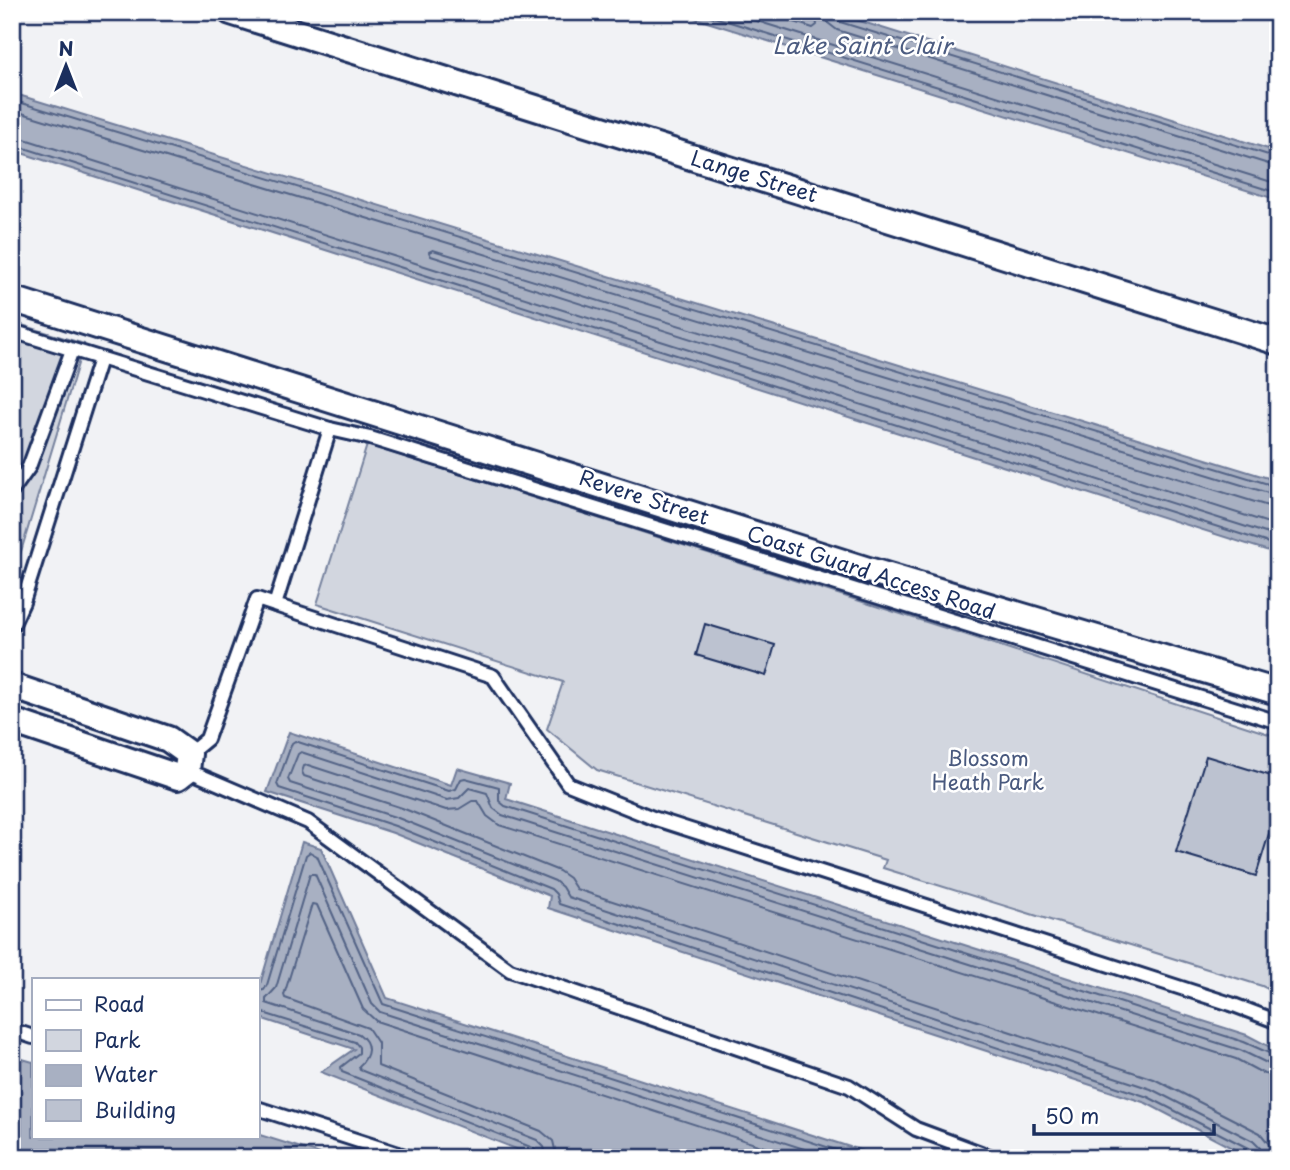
<svg xmlns="http://www.w3.org/2000/svg" width="1290" height="1170" font-family="'Playpen Sans',sans-serif">
  <style>
    .green { fill: #d2d6df; stroke: #76829e; stroke-width: 2 }
    .water { fill: #a8b0c2; stroke: #707c9a; stroke-width: 2 }
    .lines { fill: none; stroke-linecap: round; stroke-linejoin: round }
    .shore { stroke: #536386; stroke-width: 2 }
    .building { fill: #bcc2d0; stroke: #1b2f5e; stroke-width: 2 }
    .lane-casing { stroke: #1b2f5e; stroke-width: 18 }
    .street-casing { stroke: #1b2f5e; stroke-width: 30 }
    .lane { stroke: #fff; stroke-width: 12 }
    .street { stroke: #fff; stroke-width: 24 }
    .labels { text-anchor: middle; stroke-width: 5; stroke-linejoin: round; paint-order: stroke }
    .street-label { font-size: 21px; fill: #1b2f5e; stroke: #fff }
    .park-label { font-size: 21px; fill: #49597e; stroke: #fff }
    .water-label { font-size: 23px; font-style: italic; fill: #4c5c81; stroke: #fff }
  </style>
  <rect width="100%" height="100%" fill="#f1f2f5"/>
  <filter id="ink" filterUnits="userSpaceOnUse"><feTurbulence type="fractalNoise" baseFrequency=".0143" numOctaves="2"/><feDisplacementMap in="SourceGraphic" scale="14" xChannelSelector="R" yChannelSelector="G"/><feConvolveMatrix kernelMatrix="1 2 1 2 8 2 1 2 1" color-interpolation-filters="sRGB"/></filter>
  <g filter="url(#ink)">
    <g class="green">
      <path d="M12,322l72,22 -72,237z"/>
      <path d="M367,445l597,189 314,103v257l-16,-8 -379,-118 3,-8 -289,-90 -50,-41 16,-47 -246,-78z"/>
    </g>
    <g class="water">
      <path d="M675,12h156l447,140v48z"/>
      <path d="M12,93l1266,388v73l-1266,-404z"/>
      <path d="M289,732l162,53 6,-17 53,15 -4,16 741,236 31,16v107h-27l-105,-55 -598,-195 2,-12 -157,-63 -126,-41z"/>
      <path d="M302,842l19,6 66,150 497,160h-345l-218,-86 33,-23 -97,-32v-22z"/>
      <path d="M12,1056l21,6v75h224v-3l76,24h-321z"/>
    </g>
    <g class="lines">
      <g class="shore">
        <path d="M698,12l580,181"/>
        <path d="M728,12l550,172"/>
        <path d="M763,12l50,16 4,-3 -2,-13"/>
        <path d="M826,12l2,11 9,7 441,137"/>
        <path d="M834,12l1,6 5,4 438,136"/>
        <path d="M12,100l1266,387"/>
        <path d="M12,110l1266,386"/>
        <path d="M12,135l1266,402"/>
        <path d="M12,144l1266,402"/>
        <path d="M1278,507l-10,-1 -835,-256 -4,2 2,4 847,270"/>
        <path d="M257,991l7,-1 3,-5 39,-130 4,-3 7,4 66,148 478,154"/>
        <path d="M257,1011l98,31 4,5v6l-18,14 1,5 191,76 4,4 1,6"/>
        <path d="M547,1158l-3,-11 -7,-7 -177,-70 -1,-4c11,-10 13,-22 0,-32l-93,-31v-4l10,-11 34,-114h5l57,130 8,8 452,146"/>
        <path d="M557,1158l-4,-17 -12,-10 -163,-65v-23l-10,-15 -83,-30 -1,-3 28,-91 5,1 46,104 13,12 422,137"/>
        <path d="M1252,1158l-4,-10 -100,-51 -589,-193 -3,-10 -5,-5 -156,-63 -116,-38 -2,-4 15,-41 3,-2 154,50 7,-2 5,-10 4,-1 34,9v14l6,5 739,236 34,15"/>
        <path d="M1261,1158l-1,-10 -7,-7 -102,-52 -583,-192 -6,-10 -7,-6 -157,-63 -108,-35 -2,-4 10,-25 3,-2 146,48 12,-2 10,-10 18,5 6,15 9,7 738,235 29,14 9,2"/>
        <path d="M1272,1158l-3,-14 -9,-11 -106,-54 -578,-190 -7,-11 -10,-7 -157,-63 -98,-32 -2,-4 2,-6 4,-1 138,45 13,-1 13,-8h6l9,15 12,9 737,234 28,15 14,2"/>
      </g>
    </g>
    <g class="building">
      <path d="M705,624l70,21 -9,31 -70,-21z"/>
      <path d="M1206,756l72,22v26l-22,72 -80,-24z"/>
    </g>
    <g class="lines">
      <g class="lane-casing">
        <g id="lane">
          <path d="M12,331l318,98 -55,176 218,71 75,108 85,34 578,186 47,18"/>
          <path d="M330,429l40,9 908,284"/>
          <path d="M12,491l17,-24 43,-117"/>
          <path d="M12,626l11,-24 77,-243"/>
          <path d="M189,754l18,-15 50,-140 18,6"/>
          <path d="M187,770l121,52 202,148 339,116 67,43 78,29"/>
          <path d="M12,1030l21,7"/>
          <path d="M257,1108l154,50"/>
        </g>
      </g>
      <g class="street-casing">
        <g id="street">
          <path d="M231,12l1047,330"/>
          <path d="M12,299l853,270 413,123"/>
          <path d="M12,686l156,53 21,15 -2,16 -9,7 -166,-56"/>
        </g>
      </g>
      <use href="#lane" class="lane"/>
      <use href="#street" class="street"/>
    </g>
  </g>
  <g class="labels">
    <g class="street-label">
      <text transform="translate(754 177) rotate(17)" y="7">Lange Street</text>
      <text transform="translate(644 498) rotate(18)" y="7">Revere Street</text>
      <text transform="translate(871 573) rotate(18)" y="7">Coast Guard Access Road</text>
    </g>
    <g class="park-label">
      <text x="988" y="766">Blossom<tspan x="988" dy="24">Heath Park</tspan></text>
    </g>
    <g class="water-label">
      <text x="862" y="54">Lake Saint Clair</text>
    </g>
  </g>
  <rect width="1290" height="1170" fill="none" stroke="#fff" stroke-width="42"/>
  <rect x="21" y="21" width="1248" height="1128" fill="none" stroke="#1b2f5e" stroke-width="2.5" filter="url(#ink)"/>
  <rect x="32" y="978" width="228" height="161" fill="#ffffff" stroke="#a4acbf" stroke-width="2"/>
  <rect x="46" y="1000" width="35" height="10" fill="#ffffff" stroke="#a4acbf" stroke-width="2"/>
  <text x="94" y="1012" font-size="21" fill="#1b2f5e">Road</text>
  <rect x="46" y="1030" width="35" height="21" fill="#d2d6df" stroke="#a4acbf" stroke-width="2"/>
  <text x="94" y="1048" font-size="21" fill="#1b2f5e">Park</text>
  <rect x="46" y="1065" width="35" height="21" fill="#a8b0c2" stroke="#a4acbf" stroke-width="2"/>
  <text x="94" y="1082" font-size="21" fill="#1b2f5e">Water</text>
  <rect x="46" y="1100" width="35" height="21" fill="#bcc2d0" stroke="#a4acbf" stroke-width="2"/>
  <text x="94" y="1118" font-size="21" fill="#1b2f5e">Building</text>
  <g transform="translate(66 66)" stroke="#ffffff" stroke-width="5" paint-order="stroke">
  <path d="M0-5L12 26L0 18L-12 26Z" fill="#1b2f5e"/>
  <text y="-10" font-size="19" font-weight="bold" text-anchor="middle" fill="#1b2f5e">N</text>
  </g>
  <path d="M1034 1124v10h180v-10" fill="none" stroke="#1b2f5e" stroke-width="3.5"/>
  <text x="1045" y="1124" font-size="21" fill="#1b2f5e" stroke="#ffffff" stroke-width="5" paint-order="stroke">50 m</text>
</svg>
